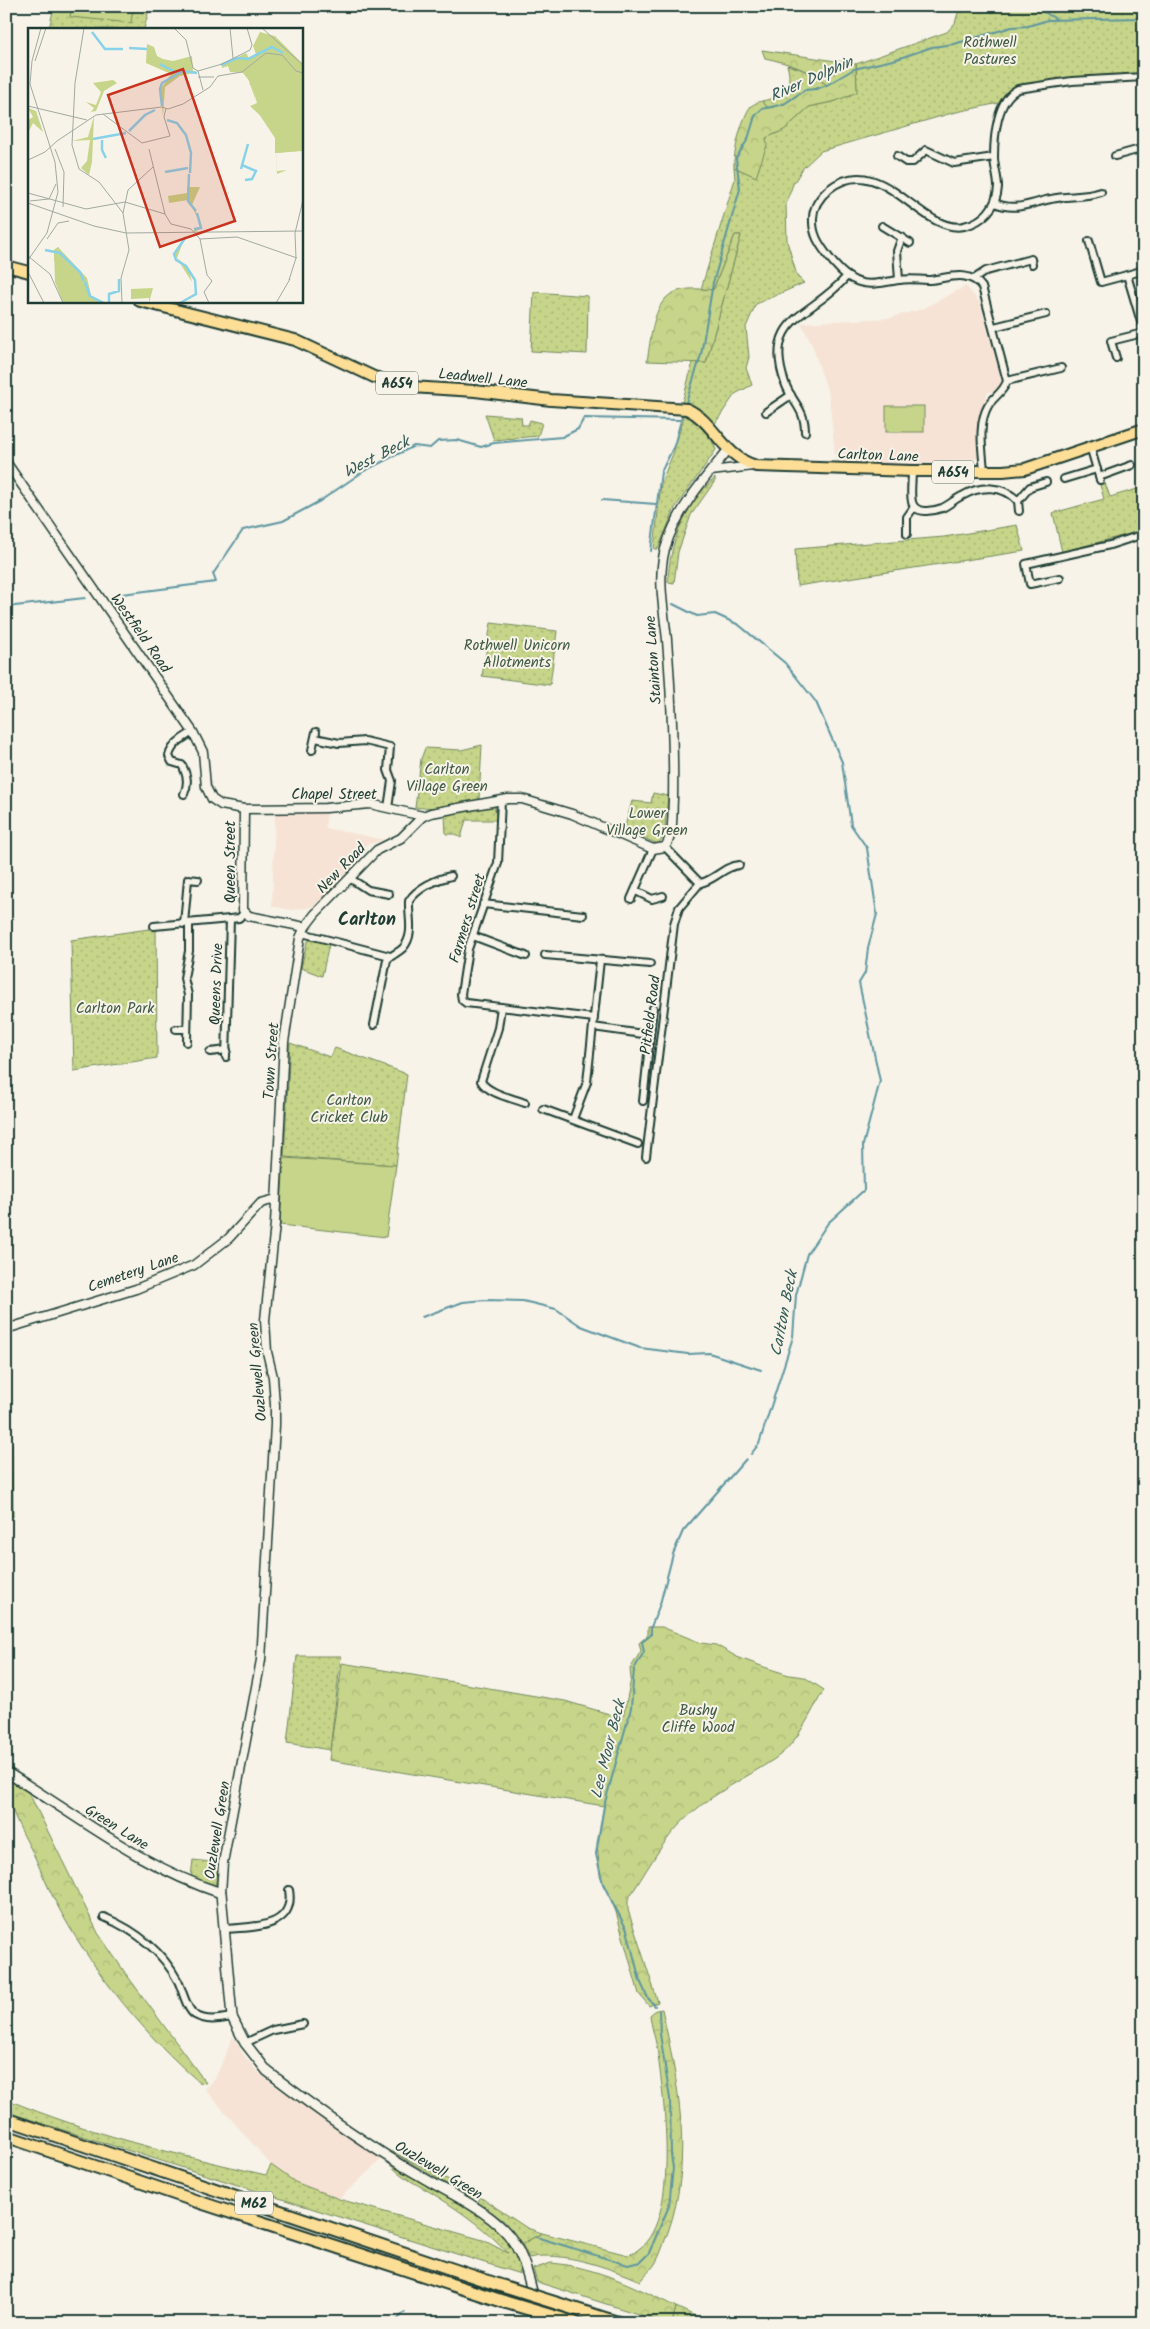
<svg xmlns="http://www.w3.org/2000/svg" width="1150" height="2329" font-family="Kalam,sans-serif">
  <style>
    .built { fill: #f6e3d5 }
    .green { fill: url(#green-dots); stroke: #72895e }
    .forest { fill: url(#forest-crowns); stroke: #72895e }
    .pitch { fill: #c6d589; stroke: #72895e }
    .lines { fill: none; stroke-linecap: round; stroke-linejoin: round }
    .stream { stroke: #5e96a1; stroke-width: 2 }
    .minor-casing { stroke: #1f3d34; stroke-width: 10 }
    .tertiary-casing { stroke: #1f3d34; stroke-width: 11 }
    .secondary-casing { stroke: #1f3d34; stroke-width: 12 }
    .primary-casing { stroke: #1f3d34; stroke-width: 14 }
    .motorway-casing { stroke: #1f3d34; stroke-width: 15 }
    .minor { stroke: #f7f3e8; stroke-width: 6 }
    .tertiary { stroke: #f7f3e8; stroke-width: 8 }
    .secondary { stroke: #f7f3e8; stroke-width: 9 }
    .primary { stroke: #fdde96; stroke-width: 10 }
    .motorway { stroke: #fdde96; stroke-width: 11 }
    .motorway-bridge-casing { stroke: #1f3d34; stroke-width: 15; stroke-linecap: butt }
    .motorway-bridge { stroke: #fdde96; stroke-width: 11 }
    .labels { text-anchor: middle; stroke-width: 4; stroke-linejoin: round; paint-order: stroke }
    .shield { fill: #f7f3e8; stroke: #60746a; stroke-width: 1 }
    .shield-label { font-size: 14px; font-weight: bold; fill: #1f3d34 }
    .park-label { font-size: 15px; fill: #405b45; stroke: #f7f3e8 }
    .street-label { font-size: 15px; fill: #1f3d34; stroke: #f7f3e8 }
    .water-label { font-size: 16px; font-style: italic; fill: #345b58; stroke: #f7f3e8 }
    .quarter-label { font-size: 18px; font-weight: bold; fill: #1f3d34; stroke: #f7f3e8 }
    .inset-river { fill: none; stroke: #88d2e9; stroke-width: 2.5 }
    .inset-road { fill: none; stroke: #a1aaa0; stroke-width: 1 }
    .view { fill: #c8321e; fill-opacity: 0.15; stroke: #c8321e; stroke-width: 2.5 }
    .inset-edge { fill: none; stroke: #1f3d34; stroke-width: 2.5 }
  </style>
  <defs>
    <pattern id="green-dots" width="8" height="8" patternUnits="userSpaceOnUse" patternTransform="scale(1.25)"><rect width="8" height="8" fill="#c6d589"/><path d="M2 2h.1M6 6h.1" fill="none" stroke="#aab877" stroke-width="1.8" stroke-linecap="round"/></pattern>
    <pattern id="forest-crowns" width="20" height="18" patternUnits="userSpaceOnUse" patternTransform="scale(1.25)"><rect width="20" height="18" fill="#c6d589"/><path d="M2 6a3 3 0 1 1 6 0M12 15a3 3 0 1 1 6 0" fill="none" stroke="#aab877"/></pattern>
  </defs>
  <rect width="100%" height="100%" fill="#f7f3e8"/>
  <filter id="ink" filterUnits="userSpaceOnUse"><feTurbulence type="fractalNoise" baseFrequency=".02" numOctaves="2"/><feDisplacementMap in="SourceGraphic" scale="10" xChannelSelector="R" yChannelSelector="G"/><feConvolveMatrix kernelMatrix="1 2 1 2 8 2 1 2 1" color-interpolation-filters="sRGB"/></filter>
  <g filter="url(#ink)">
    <g class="built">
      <path d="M966,286l14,17 21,75 -1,7 -6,7h-6l-10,26v41l-63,6 -79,-2 -7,-67 -18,-54 -10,-19 88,-5 33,-9z"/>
      <path d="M275,812l52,1 -2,15 61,12 -18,4 -7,5 -6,18 -9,10 -17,17 -17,13 -20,3 -20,-4z"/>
      <path d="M233,2036l10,18 14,17 17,14 108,74 -43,40 -44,-17 -24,-17 -66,-76 10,-10z"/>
    </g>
    <g class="green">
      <path d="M54,6h96l-6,23h-95z"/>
      <path d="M960,6h184v67l-73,5 -54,8 -10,6 -8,11 -47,10 -131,38 -18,17 -10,16 -7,20 1,37 10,35 7,7 -48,21 -10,23 3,30 -3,11 6,17 -17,9 -21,31 -20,-18 -12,-4 11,-41 13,1 35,-128h-6l-22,55 -12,-1 34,-110 -1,-12 22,9 10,-38 18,-8 25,-23 27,-6 8,-5h6l7,-11c-2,-8 1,-13 -1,-21l91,-32 8,-9z"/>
      <path d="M787,65c17,4 27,10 40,20l-28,8 -15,11 -16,4 -6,-7c20,-4 32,-13 25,-36z"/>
      <path d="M534,292l54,4 -1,58 -56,-3z"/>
      <path d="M485,414l36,3 1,8h6l2,-5 12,3 -4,13 -44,4z"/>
      <path d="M689,414l23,26 4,10 -41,58 -17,41h-4l7,-66 13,-32 10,-35z"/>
      <path d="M715,478v3l-24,34 -13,37 -4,31 -6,-1c1,-38 17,-78 47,-104z"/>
      <path d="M1105,483l5,14 34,-10v43l-82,22 -9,-39 51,-14 -4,-14z"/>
      <path d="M1017,525l7,26 -227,35 -2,-37 149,-12z"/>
      <path d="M491,623l66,8 -7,54 -68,-9z"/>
      <path d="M482,745l-3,55 -32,7 -32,1 6,-49 4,-11 36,2z"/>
      <path d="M653,793l15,3 -4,41 -6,7 -34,-14 8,-29 19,2z"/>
      <path d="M494,804l3,16h-31l-5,18 -6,-4h-9l-1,-19z"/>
      <path d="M156,928l1,130 -83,13 -3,-131z"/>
      <path d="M311,939l18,5 -7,32 -21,-8 6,-26z"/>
      <path d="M290,1043l40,14 5,-9 72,26 -11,91 -112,-8z"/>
      <path d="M297,1656h44l-11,94 -43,-7z"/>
      <path d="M193,1860l26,3 -4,23 -24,-9z"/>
      <path d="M6,2099c83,35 172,56 260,76l5,-10 24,17 44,17 144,41 25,13c-20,-22 -45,-40 -70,-56 -18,-12 -38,-19 -50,-35 34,19 115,56 129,93 2,6 2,13 3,19l-514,-162z"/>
      <path d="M391,2151l74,37 12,7 -5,4z"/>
      <path d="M480,2197l47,31 15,5 -20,11 -18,-23 -26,-18z"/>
      <path d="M676,2307l34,16h-38z"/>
    </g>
    <g class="forest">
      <path d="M762,50l94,14 1,28 -21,9 -27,6 -25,23 -18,8 1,7 -11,32 -22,-10c-1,-14 8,-50 17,-61 3,-2 7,-4 11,-5l6,7 16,-4 21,-14 11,-1 11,-4c-17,-15 -39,-22 -62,-27z"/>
      <path d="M735,235h6l-35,128 -59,-2c4,-20 5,-58 26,-68 12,-6 27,-4 40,-3z"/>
      <path d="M6,1439l6,4 1,74 -7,-7z"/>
      <path d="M648,1627h14l39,16 15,2 21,12 27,10 25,8 15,2 20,13c-14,23 -25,52 -48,68 -33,22 -68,37 -96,66 -21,22 -35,50 -52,75v11l30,92 -9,4 -10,-12 -23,-82 -16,-37 -3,-32 7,-37 -275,-46 13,-97 223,38 58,17 8,-39 -1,-10 11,-18 -2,-8 9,-8z"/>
      <path d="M6,1778l22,13 70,142 28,41 80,109 -7,-1c-53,-46 -103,-107 -137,-168 -11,-19 -20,-41 -29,-61 -12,-23 -27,-49 -27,-75z"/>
      <path d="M662,2009c16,74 32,150 6,223 -4,10 -7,22 -13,32 -4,6 -10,11 -15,17 -30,-13 -80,-31 -111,-23l-7,-14 20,-11 86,22c57,-20 35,-161 29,-207 -2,-11 -6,-22 -7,-33l6,-5z"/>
      <path d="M551,2263c46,4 85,24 125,44l-4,16h-6l-129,-41 -4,-13z"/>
    </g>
    <g class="pitch">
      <path d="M72,6h61l-2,17 -61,-6z"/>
      <rect x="886" y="406" width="38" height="26"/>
      <path d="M284,1158l112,7 -10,72 -106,-12z"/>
    </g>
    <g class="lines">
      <g class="stream">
        <path d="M1034,6l22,13"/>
        <path d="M685,406l16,-51 12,-72 27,-94 -4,-31 12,-19 7,-23 7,-7 22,-5 21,-14 11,-1 11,-4 27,-16 43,-10 35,-12 22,-3 58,-17 16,-1 20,-6 96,-2"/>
        <path d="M602,500l54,4"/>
        <path d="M651,551l10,-79 13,-26 9,-33"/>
        <path d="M114,595l102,-13 -3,-8 30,-44 40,-9 37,-20 44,-30 50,-25 16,2 8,-7 19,-1 24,7 13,-4 68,-6 16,-8 6,-11 97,2"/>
        <path d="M673,604l24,12 18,-2 24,11 46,38 31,39 26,60 9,63 16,23 10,66 -9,34 -3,25 -6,10 21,98 -17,64 1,45 -36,33 -21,31 -11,41 -3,42 -34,107 -8,10"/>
        <path d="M6,607l79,-9"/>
        <path d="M422,1317l41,-15 23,-2 37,1 33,8 25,17 59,22 48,6 21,-1 52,17"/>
        <path d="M655,2006l-7,-8 -8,-17 -13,-51 -24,-46 -7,-30 8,-48 27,-98 3,-39 10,-17 -2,-10 9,-7v-8l9,-23 13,-50 10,-23 63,-72"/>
        <path d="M536,2237l92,28 12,-3 9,-9 20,-47 4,-38 -2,-13 -1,-56 -10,-65 -1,-23"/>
        <path d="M394,2323l11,-11"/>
      </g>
      <g class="minor-casing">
        <g id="minor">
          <path d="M897,156l9,6h7l13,-12 28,13 40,-6"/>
          <path d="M1115,156l29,-8"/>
          <path d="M995,203c20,9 36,0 56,-4 17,-4 32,-1 50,-7"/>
          <path d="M882,226l28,17"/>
          <path d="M1089,241l12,41 26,-7"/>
          <path d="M1144,270l-17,5 17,57"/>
          <path d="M974,279l12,-8 45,-12 1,5"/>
          <path d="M899,280l-2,-29 5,-14"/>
          <path d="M994,327l52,-13"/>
          <path d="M1116,358l-5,-17 32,-8"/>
          <path d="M1007,381l54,-13"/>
          <path d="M766,412l25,-17"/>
          <path d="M805,432c0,-24 -13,-29 -20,-49 -23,-67 28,-66 62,-107"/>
          <path d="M1090,446l10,34"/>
          <path d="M912,471c0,10 -2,22 0,31 3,13 22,9 30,6 7,-3 13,-9 20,-12 19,-11 41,-11 56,5l1,10"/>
          <path d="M984,472c-1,-20 -7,-47 4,-66 6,-10 15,-13 19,-25l-25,-94c-13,-18 -34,-9 -52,-7 -10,0 -21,-2 -31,0 -17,2 -31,8 -47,-1 -10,-5 -18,-15 -24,-23 -9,-12 -16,-22 -15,-38 0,-12 7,-21 16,-29 53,-41 91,46 135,37 19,-4 33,-19 34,-39 0,-10 -4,-20 -4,-30 0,-21 3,-58 24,-68l54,-8 72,-4"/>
          <path d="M1099,477l33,-12"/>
          <path d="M1064,479l33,-10"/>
          <path d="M1018,501l12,-14 16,-5"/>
          <path d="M907,534v-17l7,-10"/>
          <path d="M1060,578l-30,6 -4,-20 84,-19 34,-11"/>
          <path d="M315,738l24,5 26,-2 25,6 -2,23 4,11 -4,27"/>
          <path d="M312,750l4,-18"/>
          <path d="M184,794c5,-11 3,-19 -2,-29l-10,-3 -3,-6c3,-12 14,-18 24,-24"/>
          <path d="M501,800l-3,63 -30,86 -7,45 1,6 4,3 128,15"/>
          <path d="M665,847l35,36"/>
          <path d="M351,879l17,11 21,4"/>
          <path d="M700,883c14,-2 24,-17 39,-18"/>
          <path d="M636,891l16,8 11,-3"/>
          <path d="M631,899l22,-50"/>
          <path d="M483,904l100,11"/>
          <path d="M184,924l4,-45 10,1"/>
          <path d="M154,926l76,-7 9,-1 5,-5"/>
          <path d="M302,933l88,23"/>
          <path d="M473,936l53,20"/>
          <path d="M545,955l105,9"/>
          <path d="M501,1007l-3,21 -17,53c6,12 31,17 44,22"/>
          <path d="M374,1025l13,-65c4,-5 11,-7 16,-12 12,-14 5,-31 6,-47 8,-13 28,-22 42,-25"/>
          <path d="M593,1027l57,8"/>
          <path d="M176,1029h11"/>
          <path d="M187,1042l1,-47 -4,-17 5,-27v-27"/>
          <path d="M210,1052l17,-2"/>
          <path d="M226,1057l4,-138"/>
          <path d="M643,1101l10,-93"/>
          <path d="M543,1109l95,35"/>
          <path d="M573,1119l14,-37 13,-122"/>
          <path d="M646,1157l28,-233 5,-16 21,-25"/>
          <path d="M104,1917c31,13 58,34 74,64 5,10 8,28 17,34 12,7 25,4 37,2"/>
          <path d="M224,1929c27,-2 72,0 65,-39"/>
          <path d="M245,2043l28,-13 30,-6"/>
        </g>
      </g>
      <g class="tertiary-casing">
        <g id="tertiary">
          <path d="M6,462l187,270 10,20 3,35 6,12 9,6 23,4 82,-1 44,-4 53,12"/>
          <path d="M711,471l42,-5"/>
          <path d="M244,809l-1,101 6,6 56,11"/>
          <path d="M6,1329l130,-40 58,-24 35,-27 32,-35 15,-4"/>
          <path d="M221,1893l2,-30 38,-203 14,-235v-20l-2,-28 -6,-25 -2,-32 10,-96 9,-182 16,-104 5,-11 10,-13 62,-64 24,-12 22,-22 8,-3 77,-14h14l50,15 81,35 12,-2c9,-12 7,-33 8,-48 1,-52 -2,-107 -6,-159 -3,-30 -10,-61 -2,-91 11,-38 38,-69 63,-99"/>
        </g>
      </g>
      <g class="secondary-casing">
        <path id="secondary" d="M6,1772c71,43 135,95 215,121l11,124 13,26 22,28c48,37 97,73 150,103 29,18 62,31 86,55 24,23 28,63 37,94"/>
      </g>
      <g class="primary-casing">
        <g id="primary">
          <path d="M6,266l23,6"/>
          <path d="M140,301l155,39 79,37 37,10 64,4 76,9 136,9c28,13 35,47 69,57l156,5h91l22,-2 119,-40"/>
        </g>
      </g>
      <g class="motorway-casing">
        <g id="motorway">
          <path d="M6,2119l496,167"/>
          <path d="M6,2136l190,65 309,101"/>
          <path d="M559,2304l60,19"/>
          <path d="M559,2318l16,5"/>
        </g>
      </g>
      <use href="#minor" class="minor"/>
      <use href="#tertiary" class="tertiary"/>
      <use href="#secondary" class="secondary"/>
      <use href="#primary" class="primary"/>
      <use href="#motorway" class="motorway"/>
      <g class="motorway-bridge-casing">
        <g id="motorway-bridge">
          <path d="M502,2286l57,18"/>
          <path d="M505,2302l54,16"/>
        </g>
      </g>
      <use href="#motorway-bridge" class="motorway-bridge"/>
    </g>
  </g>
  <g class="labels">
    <g class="shield">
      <rect x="376" y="371.5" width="42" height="23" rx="4"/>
      <rect x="932" y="460.5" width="42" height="23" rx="4"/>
      <rect x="235" y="2191.5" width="38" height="23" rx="4"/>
    </g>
    <g class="shield-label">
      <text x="397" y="388">A654</text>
      <text x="953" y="477">A654</text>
      <text x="254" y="2208">M62</text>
    </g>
    <g class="park-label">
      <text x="990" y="47">Rothwell<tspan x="990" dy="17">Pastures</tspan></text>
      <text x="517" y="650">Rothwell Unicorn<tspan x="517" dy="17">Allotments</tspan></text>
      <text x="447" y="774">Carlton<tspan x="447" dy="17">Village Green</tspan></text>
      <text x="647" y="818">Lower<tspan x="647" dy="17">Village Green</tspan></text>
      <text x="115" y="1013">Carlton Park</text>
      <text x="349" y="1105">Carlton<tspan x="349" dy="17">Cricket Club</tspan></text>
      <text x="698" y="1715">Bushy<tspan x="698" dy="17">Cliffe Wood</tspan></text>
    </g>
    <g class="street-label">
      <text transform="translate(483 378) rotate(6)" y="5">Leadwell Lane</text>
      <text transform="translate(878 455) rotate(2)" y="5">Carlton Lane</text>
      <text transform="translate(141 633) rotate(55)" y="5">Westfield Road</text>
      <text transform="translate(653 660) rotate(-94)" y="5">Stainton Lane</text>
      <text x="334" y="799">Chapel Street</text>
      <text transform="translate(230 862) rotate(-90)" y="5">Queen Street</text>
      <text transform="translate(341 868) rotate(-46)" y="5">New Road</text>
      <text transform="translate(467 918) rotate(-73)" y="5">Farmers street</text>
      <text transform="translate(216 984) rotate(-88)" y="5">Queens Drive</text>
      <text transform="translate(650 1015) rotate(-83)" y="5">Pitfield Road</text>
      <text transform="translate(271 1061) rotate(-86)" y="5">Town Street</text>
      <text transform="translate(133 1272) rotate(-19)" y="5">Cemetery Lane</text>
      <text transform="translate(257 1372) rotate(-95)" y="5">Ouzlewell Green</text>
      <text transform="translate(117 1827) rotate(32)" y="5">Green Lane</text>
      <text transform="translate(217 1830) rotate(-81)" y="5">Ouzlewell Green</text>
      <text transform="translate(439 2170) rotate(31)" y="5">Ouzlewell Green</text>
    </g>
    <g class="water-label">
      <text transform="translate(811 78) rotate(-24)" y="6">River Dolphin</text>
      <text transform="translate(376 456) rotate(-27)" y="6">West Beck</text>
      <text transform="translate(783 1313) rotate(-79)" y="6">Carlton Beck</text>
      <text transform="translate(607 1749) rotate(-76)" y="6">Lee Moor Beck</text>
    </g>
    <g class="quarter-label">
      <text x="367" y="925">Carlton</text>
    </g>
  </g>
  <g transform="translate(28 28)">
    <rect width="275" height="275" fill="#f7f3e8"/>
    <path d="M232,4l15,4 28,28v87l-28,2v-16l-9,-16 -16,-15 7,-3 -5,-18h-3l2,-2 -8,-10 -13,-1 -2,-6 -6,2v-3l24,-12 3,5 7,-4 -3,-8zM119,16l7,3 3,9 6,3 10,2 19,-5 1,15 5,1 -18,4 -15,11 -2,29 -3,-26 11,-16 -25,-11zM85,52l4,3 -13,8 -8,20 -5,1 3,-4 -8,-6 10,3 5,-13 -8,-9zM66,88l-2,46 -3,13 -8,-7 6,-7 3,-21 -18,1 16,-4zM30,219l32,49 13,7h-40l-8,-21 -1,-32zM125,260l-4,15v-5l-18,1v-10z" fill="#c6d589"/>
    <path d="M250,26l15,17 10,4 -13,-2 -10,-11 -9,9 -6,-3 -1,5 -6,1 6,1 2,2 -7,1 -8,-6 13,-3 11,-9 -13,4 -12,7 -2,4 4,8 4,18 -11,-31 18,-15zM262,58v14l4,-1 6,5 -8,-1 4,28 -3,4v-6l-7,9 16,11 -14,-4 -7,-9 -5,2 10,11 11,2 -21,2 1,18 10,-1 -10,4 -2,-36 -18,-27 13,-3 -2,10 3,9 6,4 1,-13 5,7 7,-2 -7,9 -7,2 6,2 10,-10 -1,-21 -8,-4 6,-1zM0,80l8,3 7,21 -10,-9 -5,10v-13l5,-3zM159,159h13l-8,18 7,12 3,11 -8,4v-3l6,-1 1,-4 -13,-24 -19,3 -1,-7 19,-3zM155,214l-6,16 11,9 4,15 -18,-28zM30,219l29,31 4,17 -7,8h-20l-4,-12 3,-4 -5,-7 -3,2 3,-18 -4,-3v-11zM40,253l5,2v18l-10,-14z" fill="#c6d589" fill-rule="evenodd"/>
    <path class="inset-river" d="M64,4l13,17h18M101,20l18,1M132,36l17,9M193,37l16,-7 11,1 24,-12 11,6M134,78l-2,-17 2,-6 21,-12 14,2M139,92l10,3 9,12 5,18 -1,20M101,103l16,-16 10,-5M65,111l33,-6M74,112v10l4,8M214,137l14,6 -4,8 -7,1M213,141l7,-25M137,144l23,-4M161,146l-1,27 8,10M166,201l7,-1 -4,-15M17,222l15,3 20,19 4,9M57,254l5,14 14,7M81,275v-9l10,-3v-12M152,275l16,-9 -1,-14 -9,-14 -10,-6 -2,-6 12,-17"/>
    <path class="inset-road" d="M56,0l-9,55 -3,62 7,24 20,13 24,31 6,37 -8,28 1,25M146,0l12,12 7,28 5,3M202,0l3,30M234,0l41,37M7,33l11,-33M170,43l24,-7 28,-14 2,-5 -5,-17M170,43l5,19M170,49h16M0,78l59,14M75,86l39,29M114,115l28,-7 -6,-19 2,-9M27,121l9,23 -1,35M121,121l16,65M0,132l17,-8 12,-11 39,-26 66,-8 6,2 15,-5 27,-17 8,-11 24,-4 24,-19 16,2 14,16 7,2M0,165l58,16 39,-7 40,12 6,10 20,5 9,10 37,-2 60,21M2,173l19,-2 7,-15M0,175l66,23 32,7 177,-2M95,185l5,-23 25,-23M19,211l11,-16 11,-2M172,211l7,36 5,6 -8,11 5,11M0,228l22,18 13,29M0,232l19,-27 11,-41 -3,-30 -25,-78 2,-23 9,-33M0,244l16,31M261,252l7,-22 -1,-25 8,-33M248,275l14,-24"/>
    <path class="view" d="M155,41l52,152 -75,26 -52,-152z"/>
    <rect width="275" height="275" class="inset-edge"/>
  </g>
  <rect width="1150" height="2329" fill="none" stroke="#f7f3e8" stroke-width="25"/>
  <rect x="12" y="12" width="1125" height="2304" fill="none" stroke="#1f3d34" stroke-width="2" filter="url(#ink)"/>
</svg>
